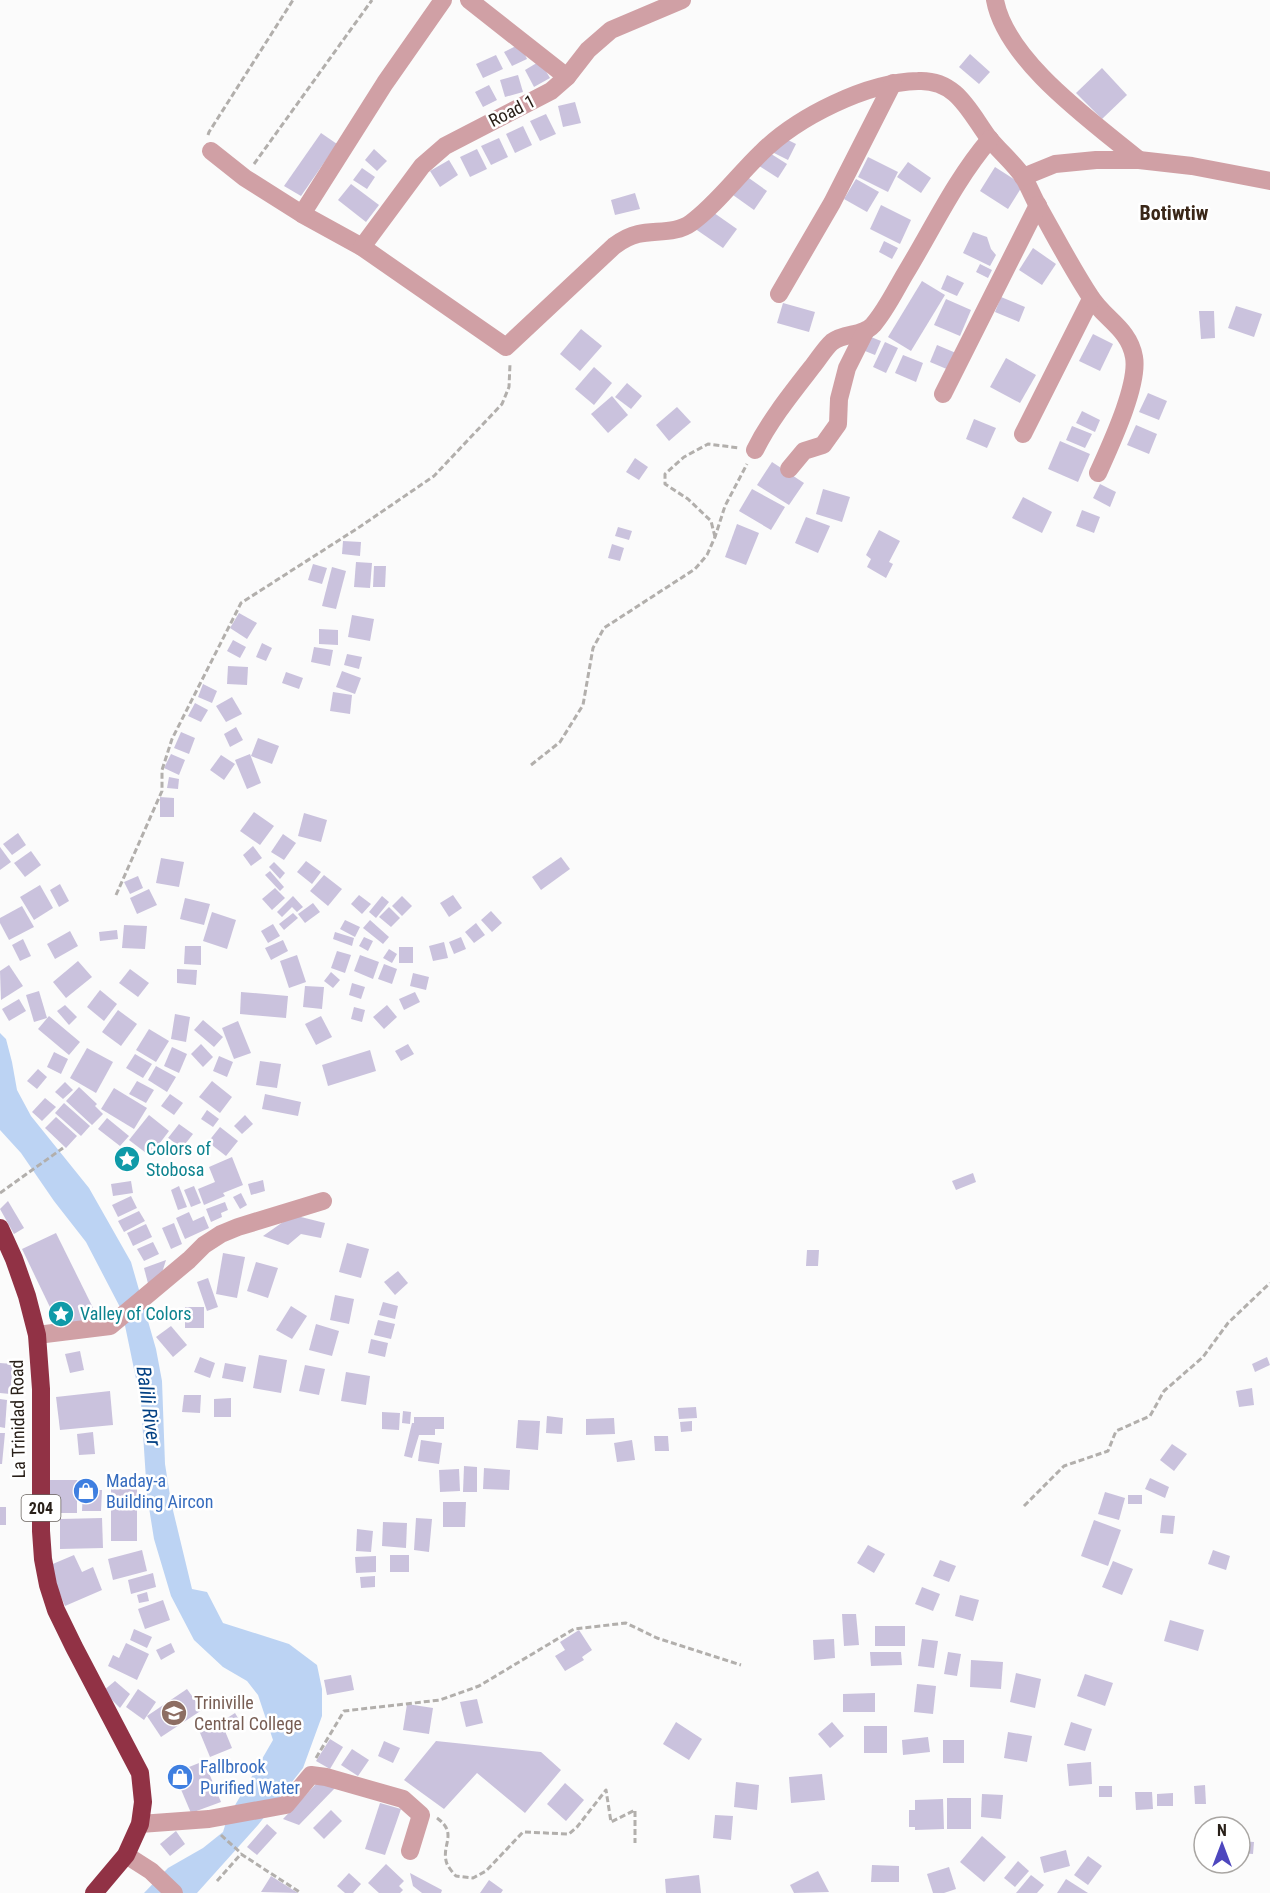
<svg xmlns="http://www.w3.org/2000/svg" width="1270" height="1893" font-family="'Roboto Condensed',sans-serif">
  <style>
    .water { fill: #bcd3f3 }
    .building { fill: #cac2dd }
    .lines { fill: none; stroke-linecap: round; stroke-linejoin: round }
    .path { stroke: #b2afac; stroke-width: 3; stroke-dasharray: 6 3; stroke-linecap: butt }
    .minor { stroke: #d0a0a5; stroke-width: 18 }
    .highway { stroke: #913245; stroke-width: 18 }
    .labels { text-anchor: middle; stroke-width: 5; stroke-linejoin: round; paint-order: stroke }
    .shield { fill: #fff; stroke: #69635e; stroke-width: 1.5 }
    .shield-label { font-size: 16px; font-weight: bold; fill: #292019 }
    .street-label { font-size: 18px; fill: #292019; stroke: #fff }
    .culture-label { font-size: 18px; fill: #0d838f; stroke: #fff; text-anchor: start }
    .shop-label { font-size: 18px; fill: #366cbe; stroke: #fff; text-anchor: start }
    .education-label { font-size: 18px; fill: #785e54; stroke: #fff; text-anchor: start }
    .neighbourhood-label { font-size: 20px; font-weight: bold; fill: #3a2718; stroke: #fff }
    .water-label { font-size: 20px; font-style: italic; fill: #034083; stroke: #fff }
  </style>
  <rect width="100%" height="100%" fill="#fbfbfb"/>
  <path class="water" d="M0,1033l6,6 6,23 5,28 14,26 58,72 42,74 25,87 6,32 3,83 6,38 21,87 15,3 16,31 66,21 28,21 5,24v27l-19,52 -45,57 -61,68h-53l24,-25 35,-20 20,-16 4,-13 46,-79 -15,-45 -11,-14 -24,-14 -29,-27 -23,-44 -17,-57 -7,-44 -6,-92 -19,-92 -36,-69 -32,-41 -33,-48 -21,-23z"/>
  <g class="building">
    <path d="M520,44l7,15 -15,7 -8,-14z"/>
    <path d="M970,54l20,18 -11,12 -20,-17z"/>
    <path d="M496,55l7,14 -20,9 -7,-14z"/>
    <path d="M540,61l10,17 -16,9 -9,-17z"/>
    <path d="M1102,68l25,27 -25,24 -26,-26z"/>
    <path d="M518,75l5,17 -18,5 -5,-17z"/>
    <path d="M489,85l8,15 -14,7 -8,-15z"/>
    <path d="M575,102l6,21 -18,4 -5,-21z"/>
    <path d="M546,114l10,20 -16,7 -10,-20z"/>
    <path d="M523,126l9,19 -17,8 -9,-19z"/>
    <path d="M321,133l16,11 -36,52 -17,-10z"/>
    <path d="M780,136l16,8 -8,16 -16,-8z"/>
    <path d="M499,138l9,19 -17,8 -10,-19z"/>
    <path d="M374,149l13,12 -10,10 -12,-11z"/>
    <path d="M477,149l10,20 -17,8 -10,-20z"/>
    <path d="M765,150l22,14 -9,14 -22,-14z"/>
    <path d="M868,157l30,15 -10,20 -30,-15z"/>
    <path d="M449,160l9,15 -18,12 -10,-16z"/>
    <path d="M908,162l23,16 -10,15 -24,-16z"/>
    <path d="M995,167l28,18 -15,24 -28,-18z"/>
    <path d="M362,168l13,9 -8,12 -14,-9z"/>
    <path d="M746,176l21,15 -13,19 -21,-15z"/>
    <path d="M856,179l23,13 -12,20 -23,-13z"/>
    <path d="M351,184l28,21 -13,17 -28,-22z"/>
    <path d="M635,193l5,16 -25,6 -4,-15z"/>
    <path d="M881,205l30,15 -11,24 -30,-15z"/>
    <path d="M707,208l30,21 -14,19 -29,-20z"/>
    <path d="M973,232l14,5 4,12 5,6 -6,11 -27,-13z"/>
    <path d="M884,241l14,7 -6,11 -13,-7z"/>
    <path d="M1033,248l23,16 -14,21 -23,-15z"/>
    <path d="M980,264l12,6 -4,8 -12,-6z"/>
    <path d="M947,275l17,8 -7,13 -16,-7z"/>
    <path d="M922,281l23,14 -34,56 -23,-14z"/>
    <path d="M1001,297l24,10 -6,15 -24,-10z"/>
    <path d="M946,299l25,11 -11,26 -26,-11z"/>
    <path d="M783,303l32,9 -6,20 -32,-9z"/>
    <path d="M1236,306l26,8 -8,23 -26,-9z"/>
    <path d="M1199,311h15l1,27 -14,1z"/>
    <path d="M581,329l21,17 -22,25 -20,-17z"/>
    <path d="M1093,334l20,10 -13,27 -21,-10z"/>
    <path d="M871,337l10,4 -6,14 -10,-4z"/>
    <path d="M885,342l13,6 -12,25 -13,-6z"/>
    <path d="M937,345l19,8 -7,17 -19,-8z"/>
    <path d="M903,355l20,8 -7,19 -21,-9z"/>
    <path d="M1006,358l30,17 -16,28 -30,-16z"/>
    <path d="M594,367l18,16 -18,22 -19,-16z"/>
    <path d="M627,383l15,13 -11,13 -16,-12z"/>
    <path d="M1148,393l19,8 -8,19 -20,-8z"/>
    <path d="M612,396l16,19 -20,18 -17,-19z"/>
    <path d="M677,407l14,15 -22,19 -13,-16z"/>
    <path d="M1082,411l18,9 -5,12 -19,-9z"/>
    <path d="M974,419l22,9 -9,20 -21,-9z"/>
    <path d="M1136,425l21,9 -8,20 -22,-9z"/>
    <path d="M1072,426l20,8 -7,14 -19,-8z"/>
    <path d="M1060,441l30,13 -12,28 -30,-13z"/>
    <path d="M635,458l13,9 -9,13 -13,-8z"/>
    <path d="M772,462l32,21 -15,22 -32,-20z"/>
    <path d="M1100,484l16,8 -6,15 -17,-9z"/>
    <path d="M752,489l33,18 -14,23 -32,-19z"/>
    <path d="M823,489l27,8 -8,25 -26,-8z"/>
    <path d="M1023,497l29,15 -10,21 -30,-15z"/>
    <path d="M1082,510l18,7 -6,16 -18,-7z"/>
    <path d="M806,517l24,9 -12,27 -23,-10z"/>
    <path d="M737,524l22,9 -13,32 -21,-8z"/>
    <path d="M618,527l14,4 -3,9 -14,-4z"/>
    <path d="M879,530l21,11 -11,21 4,2 -7,14 -19,-11 4,-8 -5,-4z"/>
    <path d="M343,541l18,1 -1,14 -18,-2z"/>
    <path d="M612,544l12,4 -4,13 -12,-3z"/>
    <path d="M356,562l16,1 -2,25 -16,-1z"/>
    <path d="M313,564l14,4 -5,16 -14,-4z"/>
    <path d="M374,566h12l-1,21h-12z"/>
    <path d="M332,567l14,4 -10,38 -14,-3z"/>
    <path d="M239,613l18,10 -10,16 -17,-11z"/>
    <path d="M352,615l22,4 -4,22 -22,-4z"/>
    <path d="M319,629l19,1v15l-19,-1z"/>
    <path d="M233,640l13,7 -6,11 -13,-7z"/>
    <path d="M262,643l10,5 -6,13 -10,-4z"/>
    <path d="M314,647l19,3 -3,16 -19,-4z"/>
    <path d="M347,654l15,3 -3,12 -15,-4z"/>
    <path d="M228,666l20,1 -1,18 -20,-1z"/>
    <path d="M342,671l19,7 -6,16 -19,-7z"/>
    <path d="M286,672l17,6 -4,11 -17,-6z"/>
    <path d="M203,684l14,7 -5,12 -14,-6z"/>
    <path d="M333,692l19,3 -2,19 -20,-3z"/>
    <path d="M232,697l10,17 -16,8 -10,-16z"/>
    <path d="M195,703l13,7 -7,12 -13,-6z"/>
    <path d="M236,727l7,13 -13,7 -6,-13z"/>
    <path d="M181,732l14,6 -6,16 -15,-6z"/>
    <path d="M258,738l21,8 -7,18 -21,-8z"/>
    <path d="M171,754l14,6 -6,15 -15,-7z"/>
    <path d="M250,754l11,29 -14,6 -12,-29z"/>
    <path d="M221,755l14,9 -11,16 -14,-10z"/>
    <path d="M169,777l10,2 -1,10 -11,-1z"/>
    <path d="M160,797l14,1v19h-14z"/>
    <path d="M254,812l20,14 -14,19 -20,-14z"/>
    <path d="M304,813l23,7 -6,22 -23,-6z"/>
    <path d="M18,833l8,12 -14,10 -9,-11z"/>
    <path d="M283,834l13,9 -12,17 -13,-8z"/>
    <path d="M253,846l9,12 -11,8 -8,-11z"/>
    <path d="M0,847l11,15 -11,8z"/>
    <path d="M31,851l10,14 -16,12 -11,-14z"/>
    <path d="M561,857l9,12 -29,21 -9,-13z"/>
    <path d="M161,858l23,4 -5,25 -23,-4z"/>
    <path d="M306,861l15,11 -9,12 -15,-12z"/>
    <path d="M274,862l11,11 -5,6 -11,-12z"/>
    <path d="M270,871l14,16 -4,4 -15,-16z"/>
    <path d="M324,875l18,14 -14,17 -18,-15z"/>
    <path d="M138,876l5,12 -13,6 -6,-12z"/>
    <path d="M60,884l9,17 -10,6 -9,-17z"/>
    <path d="M40,885l13,23 -19,12 -14,-23z"/>
    <path d="M275,888l10,10 -13,12 -10,-11z"/>
    <path d="M149,889l8,16 -20,9 -7,-16z"/>
    <path d="M359,895l12,9 -9,10 -11,-10z"/>
    <path d="M453,895l9,13 -13,9 -9,-14z"/>
    <path d="M293,896l10,11 -6,5 -5,-5 -10,10 -5,-5z"/>
    <path d="M382,896l7,6 -13,16 -7,-6z"/>
    <path d="M402,896l10,10 -10,10 -10,-10z"/>
    <path d="M185,898l25,6 -6,21 -24,-6z"/>
    <path d="M313,903l7,9 -15,11 -7,-9z"/>
    <path d="M22,906l12,21 -25,13 -9,-17v-5z"/>
    <path d="M389,907l11,11 -9,9 -12,-10z"/>
    <path d="M491,911l11,12 -10,9 -11,-12z"/>
    <path d="M212,912l24,8 -9,29 -24,-8z"/>
    <path d="M293,913l5,5 -14,12 -5,-6z"/>
    <path d="M345,920l15,7 -5,10 -15,-8z"/>
    <path d="M370,920l19,17 -6,7 -20,-16z"/>
    <path d="M476,923l9,12 -11,8 -9,-11z"/>
    <path d="M273,924l7,12 -12,7 -7,-12z"/>
    <path d="M124,925l23,1 -2,23 -23,-1z"/>
    <path d="M117,930l1,9 -18,2 -1,-9z"/>
    <path d="M70,931l8,15 -23,13 -8,-15z"/>
    <path d="M335,932l19,6 -2,8 -19,-7z"/>
    <path d="M364,937l9,4 -5,10 -9,-5z"/>
    <path d="M461,937l5,12 -12,5 -5,-12z"/>
    <path d="M23,939l8,17 -11,5 -8,-16z"/>
    <path d="M283,940l5,11 -17,9 -6,-12z"/>
    <path d="M444,942l4,16 -15,3 -4,-15z"/>
    <path d="M185,946h16v19l-17,-1z"/>
    <rect x="399" y="947" width="14" height="16"/>
    <path d="M389,949l8,5 -5,9 -9,-5z"/>
    <path d="M337,951l14,4 -6,18 -14,-5z"/>
    <path d="M297,955l9,27 -17,6 -9,-27z"/>
    <path d="M360,955l19,7 -6,17 -19,-8z"/>
    <path d="M78,961l14,16 -26,21 -13,-16z"/>
    <path d="M384,964l13,5 -5,15 -14,-5z"/>
    <path d="M9,965l14,21 -22,14 -1,-29z"/>
    <path d="M130,969l19,14 -11,14 -19,-14z"/>
    <path d="M177,969l20,1 -1,15 -19,-2z"/>
    <path d="M331,972l9,8 -7,8 -9,-7z"/>
    <path d="M413,973l16,4 -3,13 -16,-4z"/>
    <path d="M352,983l13,4 -4,12 -12,-4z"/>
    <path d="M305,986l19,1 -2,22 -19,-2z"/>
    <path d="M100,990l17,14 -13,17 -17,-14z"/>
    <path d="M39,991l8,27 -13,4 -8,-27z"/>
    <path d="M241,992l47,4 -2,22 -46,-4z"/>
    <path d="M415,992l5,10 -16,8 -5,-11z"/>
    <path d="M19,999l7,12 -17,10 -7,-12z"/>
    <path d="M65,1005l12,12 -8,8 -12,-14z"/>
    <path d="M387,1005l10,12 -13,12 -11,-12z"/>
    <path d="M354,1007l11,3 -3,12 -11,-3z"/>
    <path d="M118,1010l19,14 -16,22 -19,-14z"/>
    <path d="M175,1014l15,3 -4,25 -15,-3z"/>
    <path d="M49,1016l31,26 -11,13 -31,-26z"/>
    <path d="M321,1016l11,21 -16,8 -11,-21z"/>
    <path d="M203,1020l20,17 -9,10 -20,-17z"/>
    <path d="M238,1021l13,32 -17,6 -12,-31z"/>
    <path d="M149,1029l20,12 -13,21 -20,-12z"/>
    <path d="M201,1044l12,13 -10,10 -12,-13z"/>
    <path d="M408,1044l6,10 -13,7 -6,-10z"/>
    <path d="M172,1047l15,7 -8,19 -15,-7z"/>
    <path d="M87,1048l26,14 -17,31 -26,-15z"/>
    <path d="M370,1050l6,21 -48,15 -6,-21z"/>
    <path d="M54,1052l14,7 -7,15 -14,-7z"/>
    <path d="M135,1054l17,10 -9,14 -17,-10z"/>
    <path d="M219,1056l14,6 -6,15 -14,-6z"/>
    <path d="M260,1061l21,3 -4,24 -21,-3z"/>
    <path d="M156,1066l20,11 -9,15 -19,-12z"/>
    <path d="M38,1069l9,8 -10,12 -10,-8z"/>
    <path d="M137,1081l17,9 -8,13 -17,-9z"/>
    <path d="M212,1081l20,16 -12,16 -21,-16z"/>
    <path d="M65,1082l8,8 -10,9 -8,-7z"/>
    <path d="M79,1087l18,17 -2,2 8,8 -11,11 -26,-24z"/>
    <path d="M114,1088l33,20 -13,21 -33,-20z"/>
    <path d="M170,1094l13,9 -9,12 -13,-9z"/>
    <path d="M265,1094l36,8 -3,14 -36,-7z"/>
    <path d="M45,1098l11,9 -14,14 -10,-9z"/>
    <path d="M64,1103l26,23 -9,10 -26,-23z"/>
    <path d="M207,1110l12,9 -6,8 -12,-8z"/>
    <path d="M149,1115l20,16 -19,25 -21,-16z"/>
    <path d="M245,1115l8,9 -11,10 -8,-8z"/>
    <path d="M56,1117l21,19 -11,12 -21,-20z"/>
    <path d="M107,1118l22,18 -9,10 -22,-17z"/>
    <path d="M179,1124l14,10 -11,14 -14,-10z"/>
    <path d="M220,1127l18,14 -12,15 -18,-14z"/>
    <path d="M232,1157l11,28 -20,8 2,3 -21,9 -6,-16 17,-7 -6,-15z"/>
    <path d="M973,1173l3,9 -20,8 -4,-9z"/>
    <path d="M263,1180l2,11 -14,4 -3,-11z"/>
    <path d="M131,1181l2,12 -20,3 -2,-12z"/>
    <path d="M179,1186l8,21 -9,3 -7,-20z"/>
    <path d="M194,1186l7,17 -10,4 -7,-17z"/>
    <path d="M241,1193l6,12 -7,4 -7,-12z"/>
    <path d="M131,1196l6,12 -19,9 -6,-12z"/>
    <path d="M8,1201l16,27 -10,6 -14,-25z"/>
    <path d="M225,1202l3,8 -7,3 1,4 -11,5 -5,-13z"/>
    <path d="M139,1211l6,10 -21,11 -6,-11z"/>
    <path d="M189,1212l4,9 11,-5 5,12 -24,11 -9,-21z"/>
    <path d="M293,1215l32,8 -4,15 -20,-4 -13,11 -25,-9z"/>
    <path d="M174,1223l8,21 -11,5 -9,-21z"/>
    <path d="M146,1224l6,13 -19,9 -6,-13z"/>
    <path d="M56,1233l45,91 -41,4 -38,-79z"/>
    <path d="M153,1242l6,12 -15,7 -7,-12z"/>
    <path d="M347,1243l22,6 -8,29 -22,-6z"/>
    <path d="M807,1250h12l-1,16h-12z"/>
    <path d="M223,1253l22,4 -8,41 -21,-4z"/>
    <path d="M166,1260l-5,16 -11,15 -6,-23z"/>
    <path d="M256,1262l22,6 -10,30 -21,-7z"/>
    <path d="M398,1271l10,12 -13,12 -11,-13z"/>
    <path d="M208,1278l10,29 -11,4 -10,-29z"/>
    <path d="M335,1295l19,4 -5,25 -19,-4z"/>
    <path d="M383,1302l15,4 -3,13 -16,-4z"/>
    <path d="M291,1306l16,10 -15,23 -16,-9z"/>
    <rect x="185" y="1307" width="19" height="21"/>
    <path d="M378,1320l17,4 -4,15 -17,-4z"/>
    <path d="M316,1324l23,7 -7,25 -23,-6z"/>
    <path d="M171,1326l16,19 -14,12 -17,-20z"/>
    <path d="M371,1339l17,4 -3,14 -17,-4z"/>
    <path d="M80,1351l4,19 -14,3 -5,-19z"/>
    <path d="M259,1355l28,5 -6,33 -28,-5z"/>
    <path d="M200,1357l15,6 -5,15 -16,-6z"/>
    <path d="M1267,1357l3,8 -15,7 -3,-8z"/>
    <path d="M0,1363l13,1 -3,30 -10,-1z"/>
    <path d="M225,1363l21,4 -3,15 -21,-4z"/>
    <path d="M305,1365l20,4 -6,26 -20,-4z"/>
    <path d="M346,1372l24,4 -4,29 -25,-4z"/>
    <path d="M1252,1388l2,17 -15,2 -3,-16z"/>
    <path d="M110,1391l3,34 -53,5 -4,-33z"/>
    <path d="M184,1395h17l-1,18 -18,-1z"/>
    <path d="M231,1398v19h-17v-18z"/>
    <path d="M0,1399l7,1 -2,28 -5,-1z"/>
    <path d="M696,1407l1,11 -18,1 -1,-11z"/>
    <path d="M403,1411l8,1 -1,12 -8,-1z"/>
    <path d="M382,1412l18,1 -1,17 -17,-1z"/>
    <path d="M547,1416l16,2 -1,16 -16,-1z"/>
    <path d="M414,1417h30v12h-9v6h-16l-7,23 -8,-2 8,-33h2z"/>
    <path d="M614,1418l1,16 -29,1v-16z"/>
    <path d="M518,1420l22,1 -2,29 -22,-2z"/>
    <path d="M692,1421v10l-11,1 -1,-10z"/>
    <path d="M93,1432l2,22 -16,1 -2,-21z"/>
    <path d="M0,1433h5l-3,31h-2z"/>
    <path d="M654,1436h14l1,15h-14z"/>
    <path d="M421,1440l21,3 -3,21 -21,-3z"/>
    <path d="M632,1440l3,20 -18,2 -3,-19z"/>
    <path d="M1172,1444l15,10 -13,17 -14,-11z"/>
    <path d="M464,1466l13,1v25h-14z"/>
    <path d="M484,1468l26,2 -1,20 -26,-1z"/>
    <path d="M459,1469l1,22 -20,1 -1,-22z"/>
    <path d="M1150,1478l19,9 -4,11 -20,-9z"/>
    <path d="M48,1480h29v33h-28z"/>
    <rect x="111" y="1489" width="26" height="52"/>
    <path d="M83,1490h19l-1,21h-19z"/>
    <path d="M1105,1492l20,6 -6,22 -21,-6z"/>
    <rect x="1128" y="1495" width="14" height="9"/>
    <path d="M443,1502h23l-1,25h-22z"/>
    <rect x="0" y="1507" width="6" height="18"/>
    <path d="M1162,1515l13,1 -2,18 -13,-1z"/>
    <path d="M102,1518l1,30 -43,1v-30z"/>
    <path d="M416,1518l16,1 -3,33 -15,-2z"/>
    <path d="M1094,1520l27,10 -13,36 -27,-10z"/>
    <path d="M383,1522l24,1 -1,25 -24,-2z"/>
    <path d="M357,1529l16,2 -2,21 -15,-1z"/>
    <path d="M868,1545l17,9 -11,19 -17,-10z"/>
    <path d="M142,1550l5,21 -34,9 -5,-21z"/>
    <path d="M1213,1550l17,6 -4,14 -18,-6z"/>
    <path d="M74,1555l8,17 11,-5 9,23 -37,16 -17,-40z"/>
    <rect x="390" y="1555" width="19" height="17"/>
    <path d="M376,1556v16l-20,1 -1,-16z"/>
    <path d="M940,1560l16,6 -7,16 -16,-6z"/>
    <path d="M1113,1561l20,8 -11,26 -20,-8z"/>
    <path d="M153,1573l3,14 -25,7 -3,-14z"/>
    <path d="M375,1576v11l-14,1 -1,-11z"/>
    <path d="M922,1587l18,7 -7,17 -18,-7z"/>
    <path d="M147,1592l2,9 -10,2 -2,-8z"/>
    <path d="M960,1595l19,5 -6,21 -18,-5z"/>
    <path d="M163,1600l7,20 -25,9 -7,-20z"/>
    <path d="M842,1614h14l3,31 -15,1z"/>
    <path d="M1170,1620l34,10 -6,21 -34,-10z"/>
    <rect x="875" y="1626" width="30" height="20"/>
    <path d="M134,1629l18,8 -5,11 -17,-8z"/>
    <path d="M579,1630l13,20 -10,7 2,3 -19,11 -10,-15 10,-6 -5,-8z"/>
    <path d="M834,1639l1,19 -21,2 -1,-20z"/>
    <path d="M922,1639l16,2 -4,27 -16,-2z"/>
    <path d="M126,1643l23,11 -12,26 -29,-14 5,-11 6,3z"/>
    <path d="M171,1643l4,9 -14,8 -5,-10z"/>
    <path d="M870,1652h31l1,13 -31,1z"/>
    <path d="M948,1652l13,2 -4,22 -13,-2z"/>
    <path d="M971,1660l32,2 -2,27 -31,-2z"/>
    <path d="M1016,1673l25,6 -6,29 -25,-6z"/>
    <path d="M1085,1674l28,9 -8,23 -28,-10z"/>
    <path d="M351,1675l3,15 -27,5 -3,-15z"/>
    <path d="M115,1681l15,13 -10,14 -17,-17z"/>
    <path d="M917,1684l19,2 -3,28 -19,-2z"/>
    <path d="M138,1689l18,13 -12,18 -18,-13z"/>
    <path d="M187,1689l15,21 -41,27 -14,-21z"/>
    <path d="M875,1693v19h-32v-18z"/>
    <path d="M477,1699l6,24 -17,4 -6,-25z"/>
    <path d="M407,1704l26,4 -4,26 -26,-4z"/>
    <path d="M235,1713l6,10 -11,7 -6,-10z"/>
    <path d="M220,1719l12,29 -22,9 -12,-29z"/>
    <path d="M676,1722l26,17 -13,21 -26,-16z"/>
    <path d="M832,1722l12,14 -14,12 -12,-14z"/>
    <path d="M1071,1722l21,7 -7,22 -21,-6z"/>
    <rect x="864" y="1726" width="23" height="27"/>
    <path d="M1008,1732l24,4 -5,26 -23,-4z"/>
    <path d="M928,1737l2,15 -27,3 -1,-15z"/>
    <path d="M330,1739l13,8 -13,22 -14,-8z"/>
    <rect x="943" y="1740" width="21" height="23"/>
    <path d="M384,1741l16,7 -7,15 -15,-7z"/>
    <path d="M436,1741l105,11 20,18 -36,43 -48,-40 -33,36 -40,-29z"/>
    <path d="M352,1749l17,11 -11,16 -17,-11z"/>
    <path d="M204,1761l17,41 -30,11 -17,-40z"/>
    <path d="M1091,1762l1,22 -23,2 -2,-22z"/>
    <path d="M822,1774l3,26 -34,3 -2,-26z"/>
    <path d="M736,1782l23,3 -2,25 -23,-3z"/>
    <path d="M317,1783l18,5 -36,37 -16,-6z"/>
    <path d="M565,1783l19,17 -18,21 -19,-17z"/>
    <path d="M1205,1785l1,19h-11l-1,-18z"/>
    <rect x="1099" y="1786" width="13" height="11"/>
    <path d="M1135,1792h17l1,17 -17,1z"/>
    <path d="M1173,1793v13h-16v-12z"/>
    <path d="M982,1794l21,1 -2,24 -20,-2z"/>
    <rect x="947" y="1798" width="24" height="31"/>
    <path d="M943,1799l1,30 -29,1v-3h-6v-17h6v-10z"/>
    <path d="M380,1803l21,6 -16,46 -20,-6z"/>
    <path d="M331,1810l11,11 -18,18 -11,-11z"/>
    <path d="M715,1815l18,1 -2,24 -18,-2z"/>
    <path d="M267,1824l10,9 -20,22 -10,-8z"/>
    <path d="M176,1831l9,13 -15,12 -10,-12z"/>
    <path d="M982,1836l24,21 -22,25 -24,-20z"/>
    <path d="M1240,1841l14,1 -1,12 -13,-1z"/>
    <path d="M1066,1850l4,16 -26,7 -4,-16z"/>
    <path d="M1088,1856l14,10 -14,19 -14,-10z"/>
    <path d="M1018,1861l11,10 -14,16 -11,-9z"/>
    <path d="M386,1864l18,17 -5,5 4,4 -3,3h-21l-11,-10z"/>
    <path d="M872,1865l27,1v16h-28z"/>
    <path d="M949,1867l7,22 -12,4h-11l-6,-19z"/>
    <path d="M818,1871l11,21 -35,1 -4,-8z"/>
    <path d="M349,1873l12,11 -8,9h-8l-8,-7z"/>
    <path d="M410,1873l32,17 -1,3h-19l-9,-7z"/>
    <path d="M699,1875l2,18h-35l-1,-14z"/>
    <path d="M1031,1875l13,10 -7,8h-21z"/>
    <path d="M271,1876l27,17 -37,-1z"/>
    <path d="M1066,1879l22,14h-31z"/>
    <path d="M489,1880l14,10 -2,3h-21z"/>
  </g>
  <g class="lines">
    <g class="path">
      <path d="M208,135l1,-3 84,-132"/>
      <path d="M254,164l118,-164"/>
      <path d="M715,537l-4,-16 -23,-22 -23,-15v-10l19,-17 24,-13 32,4"/>
      <path d="M531,765l29,-23 23,-37 10,-57 11,-20 91,-59 12,-14 8,-18 10,-31 22,-42"/>
      <path d="M116,895l46,-104v-21l10,-31 69,-136 117,-75 76,-52 68,-72 7,-17 1,-23"/>
      <path d="M0,1193l63,-45"/>
      <path d="M1024,1506l40,-40 44,-15 8,-20 34,-15 14,-25 39,-34 25,-34 42,-40"/>
      <path d="M316,1758l28,-47 96,-11 39,-14 95,-57 52,-6 31,15 84,27"/>
      <path d="M437,1818c22,16 3,27 10,46 2,4 6,9 9,12l17,2 13,-7 37,-39 46,2 8,-7 29,-37 5,32 24,-12v33"/>
      <path d="M221,1835l20,18"/>
      <path d="M217,1881l24,-27 60,39"/>
    </g>
    <g class="minor">
      <path d="M469,0l98,77"/>
      <path d="M995,0c11,61 98,122 144,160"/>
      <path d="M211,151l34,27 57,36 60,33 144,100 108,-101c8,-6 15,-10 24,-12 17,-4 38,0 53,-11 25,-18 47,-48 70,-70 36,-36 106,-71 157,-72 38,-2 51,30 70,56 11,14 26,26 36,41 5,9 9,19 14,28 17,30 33,61 52,90 14,23 39,32 44,61 5,28 -24,89 -36,116"/>
      <path d="M1023,177l32,-13 41,-4h43l53,6 78,15"/>
      <path d="M302,214l83,-131 58,-83"/>
      <path d="M362,247l60,-81 23,-20 106,-55 16,-14 21,-27 23,-20 71,-30"/>
      <path d="M779,294l53,-91 61,-120"/>
      <path d="M943,394l95,-189"/>
      <path d="M1023,434l68,-135"/>
      <path d="M755,450c15,-30 36,-56 57,-83 6,-7 13,-19 20,-25 13,-10 30,-5 41,-17 13,-15 22,-34 32,-51 28,-46 50,-94 85,-135"/>
      <path d="M789,469l15,-18 19,-6 15,-21 1,-25 8,-31 18,-36"/>
      <path d="M37,1335l73,-9 79,-66 15,-15 17,-11 17,-7 85,-26"/>
      <path d="M140,1824l69,-5 77,-14 25,-30 15,2 77,22 18,16 -11,36"/>
      <path d="M126,1855l25,16 23,22"/>
    </g>
    <path class="highway" d="M0,1228l14,31 13,37 10,39 4,54v142l2,28 5,26 8,25 18,37 66,126 3,29 -3,22 -14,31 -32,38"/>
  </g>
  <defs>
    <g id="sight-disc" transform="scale(1.35)"><circle r="9.5" fill="#0f9aa8" stroke="#fff"/><path d="M0-6L1.8-2.2L6-1.7L2.9 1.2L3.7 5.4L0 3.3L-3.7 5.4L-2.9 1.2L-6-1.7L-1.8-2.2Z" fill="#fff"/></g>
    <g id="shop-disc" transform="scale(1.35)"><circle r="9.5" fill="#3f7fe0" stroke="#fff"/><path d="M-5-2.5h2.3a2.7 3.5 0 0 1 5.4 0H5L5.5 6h-11ZM-1.5-2.5h3a1.5 2.3 0 0 0-3 0Z" fill="#fff"/></g>
    <g id="university-disc" transform="scale(1.35)"><circle r="9.5" fill="#8d6e63" stroke="#fff"/><path d="M0-5L7-2L0 1L-7-2ZM-4 1L0 2.5L4 1V4Q0 6-4 4Z" fill="#fff"/></g>
  </defs>
  <g fill-rule="evenodd">
    <use href="#sight-disc" x="127" y="1159"/>
    <use href="#sight-disc" x="61" y="1314"/>
    <use href="#shop-disc" x="86" y="1491"/>
    <use href="#university-disc" x="174" y="1713"/>
    <use href="#shop-disc" x="180" y="1777"/>
  </g>
  <g class="labels">
    <rect class="shield" x="21.5" y="1495" width="39" height="26" rx="4.5"/>
    <g class="shield-label">
      <text x="41" y="1514">204</text>
    </g>
    <g class="street-label">
      <text transform="translate(512 111) rotate(-27)" y="6">Road 1</text>
      <text transform="translate(18 1419) rotate(-91)" y="6">La Trinidad Road</text>
    </g>
    <g class="culture-label">
      <text x="146" y="1155">Colors of<tspan x="146" dy="21">Stobosa</tspan></text>
      <text x="80" y="1320">Valley of Colors</text>
    </g>
    <g class="shop-label">
      <text x="106" y="1487">Maday-a<tspan x="106" dy="21">Building Aircon</tspan></text>
      <text x="200" y="1773">Fallbrook<tspan x="200" dy="21">Purified Water</tspan></text>
    </g>
    <g class="education-label">
      <text x="194" y="1709">Triniville<tspan x="194" dy="21">Central College</tspan></text>
    </g>
    <g class="neighbourhood-label">
      <text x="1174" y="220">Botiwtiw</text>
    </g>
    <g class="water-label">
      <text transform="translate(149 1406) rotate(82)" y="7">Balili River</text>
    </g>
  </g>
  <g transform="translate(1222 1845)"><circle r="28" fill="#ffffff" stroke="#a9a6a3" stroke-width="1.5"/>
  <path d="M0-4.5L10 22L0 15L-10 22Z" fill="#4e47be"/>
  <text y="-9" font-size="16" font-weight="bold" text-anchor="middle" fill="#292019">N</text>
  </g>
</svg>
